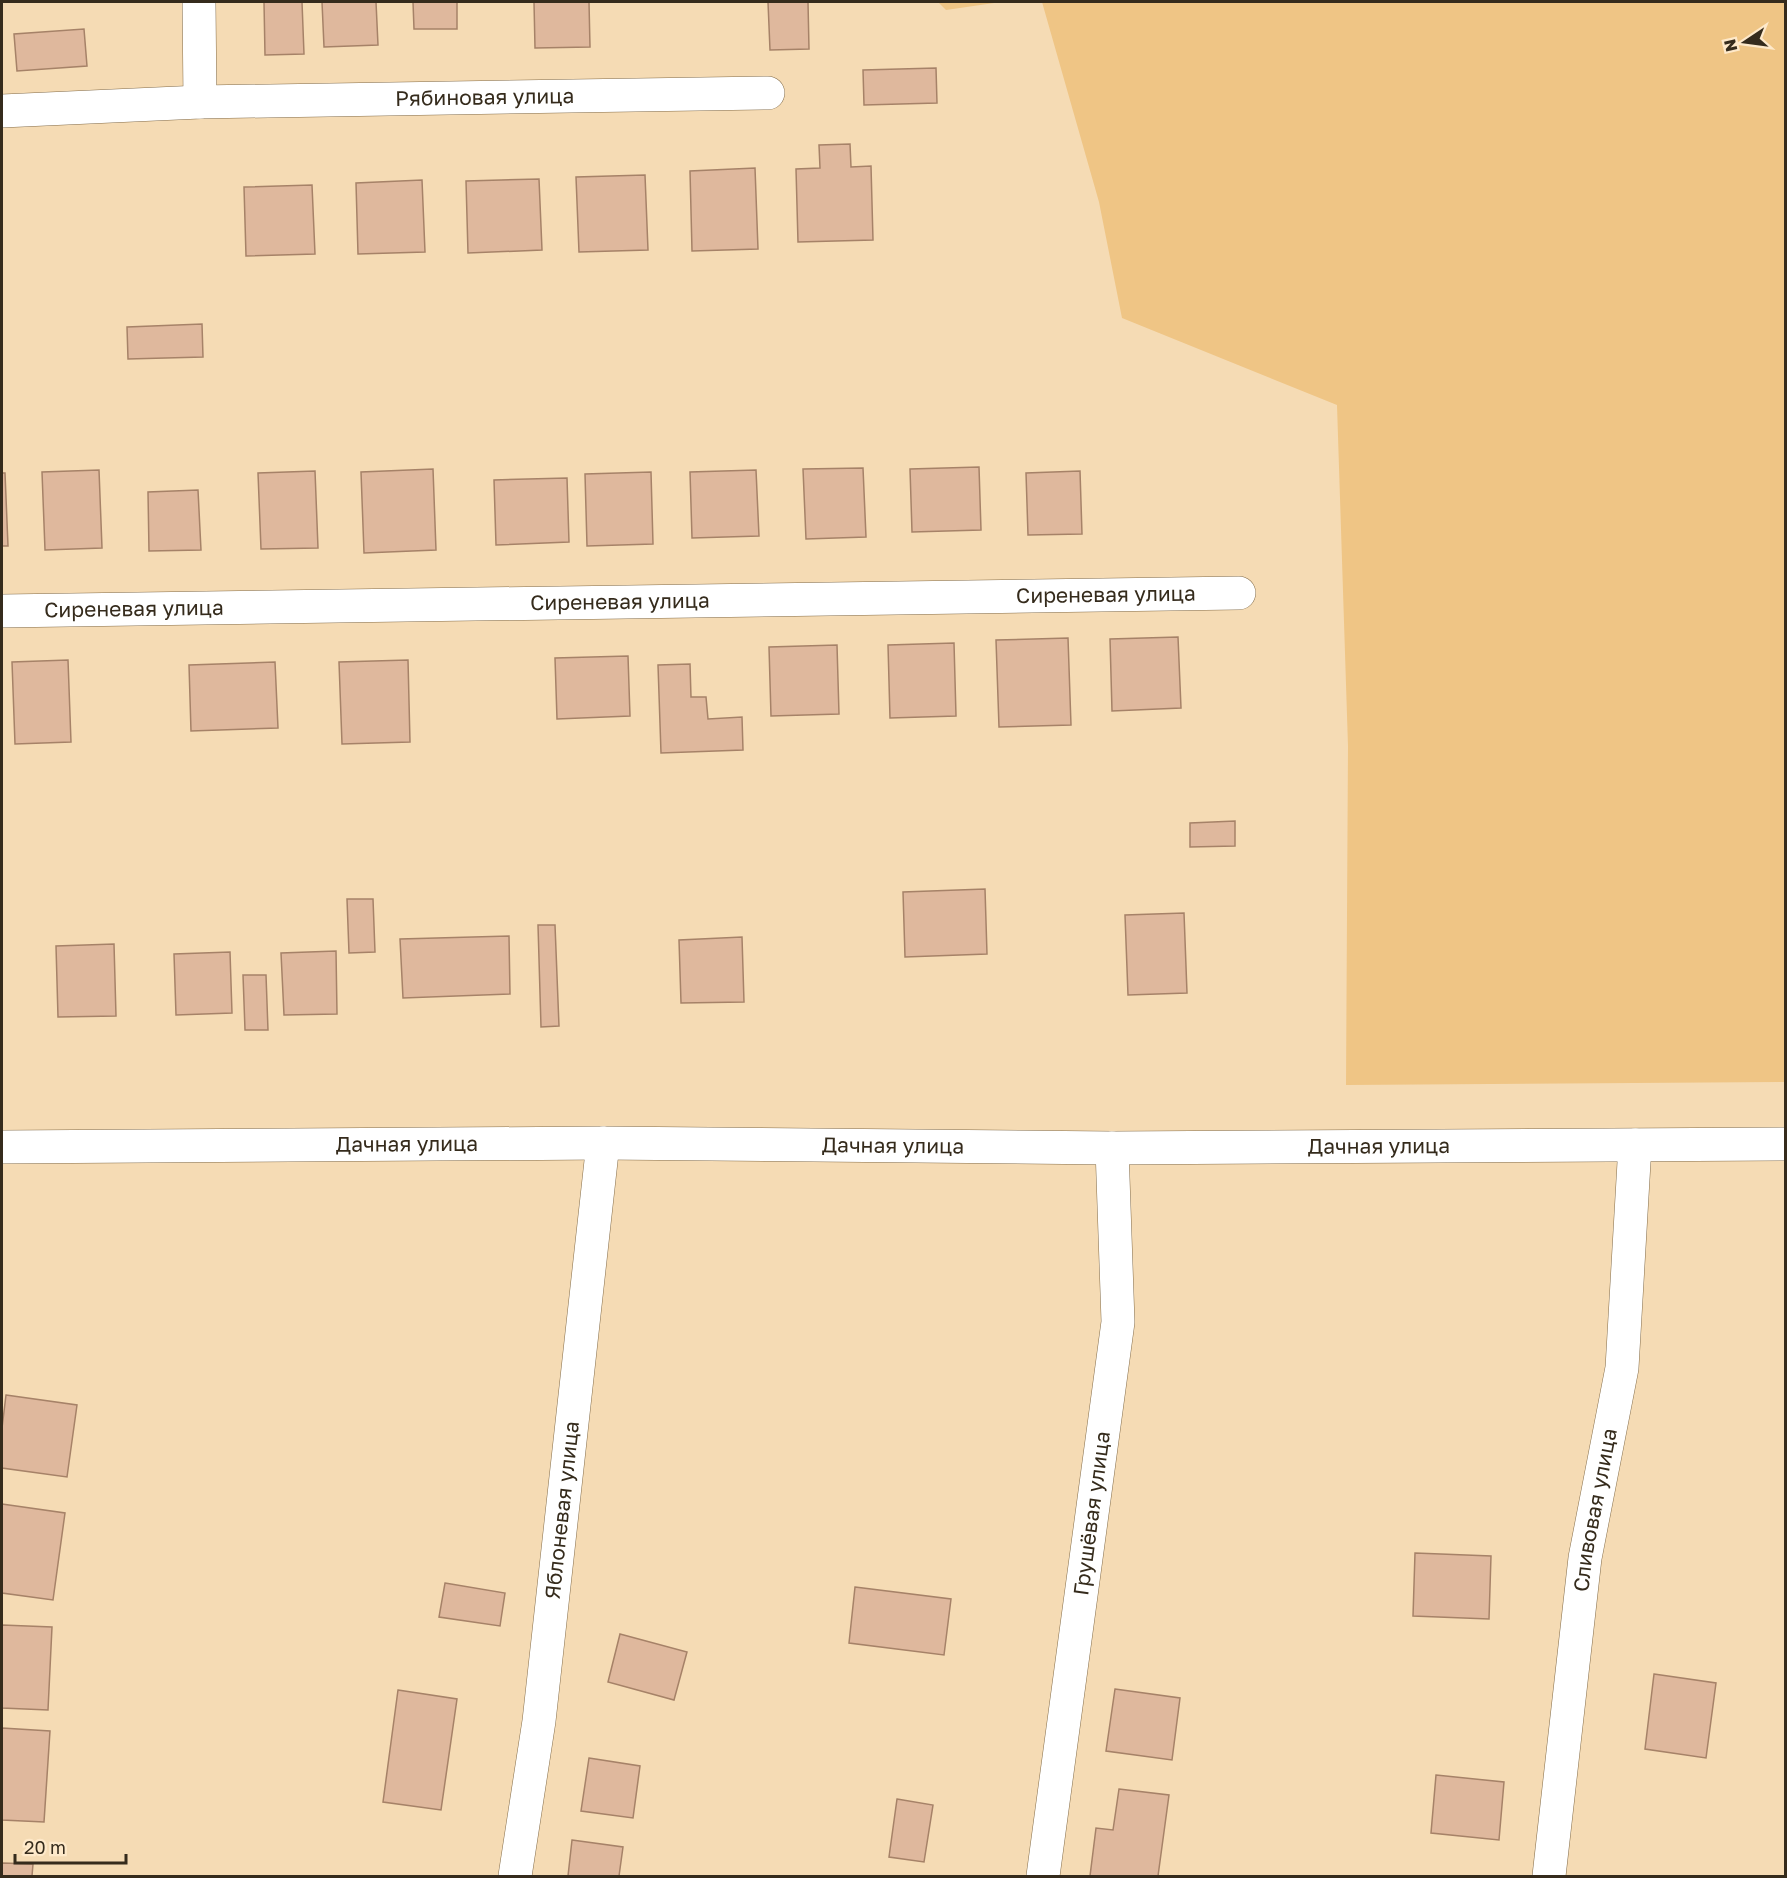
<svg xmlns="http://www.w3.org/2000/svg" width="1787" height="1878" font-family="'Golos Text',sans-serif">
  <style>
    .green { fill: #efc585 }
    .building { fill: #dfb89d; stroke: #a68268; stroke-width: 1.5 }
    .lines { fill: none; stroke-linecap: round; stroke-linejoin: round }
    .minor-casing { stroke: #846d4a; stroke-width: 34 }
    .secondary-casing { stroke: #846d4a; stroke-width: 34 }
    .minor { stroke: #fff; stroke-width: 33 }
    .secondary { stroke: #fff; stroke-width: 33 }
    .labels { text-anchor: middle; stroke-width: 4.5; stroke-linejoin: round; paint-order: stroke }
    .street-label { font-size: 21px; fill: #352b1c; stroke: #fee9ca }
  </style>
  <rect width="100%" height="100%" fill="#f5dbb4"/>
  <g class="green">
    <path d="M938,2h63l-55,8z"/>
    <path d="M1042,2h743v1080l-439,3 2,-339 -11,-341 -215,-87 -23,-116z"/>
  </g>
  <g class="building">
    <path d="M264,2h38l2,52 -39,1z"/>
    <path d="M322,2h54l2,43 -54,2z"/>
    <path d="M413,2h44v27h-43z"/>
    <path d="M534,2h55l1,45 -55,1z"/>
    <path d="M768,2h40l1,47 -39,1z"/>
    <path d="M84,29l3,37 -70,5 -3,-37z"/>
    <path d="M936,68l1,35 -73,2 -1,-35z"/>
    <path d="M850,144l1,23 20,-1 2,74 -75,2 -2,-73 24,-1 -1,-23z"/>
    <path d="M755,168l3,81 -66,2 -2,-80z"/>
    <path d="M645,175l3,75 -69,2 -3,-75z"/>
    <path d="M539,179l3,71 -74,3 -2,-72z"/>
    <path d="M422,180l3,72 -67,2 -2,-71z"/>
    <path d="M312,185l3,69 -69,2 -2,-69z"/>
    <path d="M202,324l1,33 -75,2 -1,-32z"/>
    <path d="M979,467l2,63 -69,2 -2,-63z"/>
    <path d="M863,468l3,69 -60,2 -3,-70z"/>
    <path d="M433,469l3,81 -72,3 -3,-81z"/>
    <path d="M99,470l3,78 -57,2 -3,-78z"/>
    <path d="M756,470l3,66 -67,2 -2,-66z"/>
    <path d="M315,471l3,77 -57,1 -3,-76z"/>
    <path d="M1080,471l2,63 -54,1 -2,-62z"/>
    <path d="M651,472l2,72 -66,2 -2,-72z"/>
    <path d="M2,473h3l3,73h-6z"/>
    <path d="M567,478l2,64 -73,3 -2,-65z"/>
    <path d="M198,490l3,60 -52,1 -1,-59z"/>
    <path d="M1178,637l3,71 -69,3 -2,-72z"/>
    <path d="M1068,638l3,87 -72,2 -3,-87z"/>
    <path d="M954,643l2,73 -66,2 -2,-73z"/>
    <path d="M837,645l2,69 -68,2 -2,-69z"/>
    <path d="M628,656l2,60 -73,3 -2,-61z"/>
    <path d="M68,660l3,82 -56,2 -3,-82z"/>
    <path d="M408,660l2,82 -68,2 -3,-82z"/>
    <path d="M275,662l3,66 -87,3 -2,-66z"/>
    <path d="M690,664l1,33h15l2,22 34,-2 1,33 -82,3 -3,-88z"/>
    <path d="M1235,821v25l-45,1v-24z"/>
    <path d="M985,889l2,65 -82,3 -2,-65z"/>
    <path d="M347,899h26l2,53 -26,1z"/>
    <path d="M1184,913l3,80 -59,2 -3,-80z"/>
    <path d="M538,925h17l4,101 -18,1z"/>
    <path d="M509,936l1,58 -107,4 -3,-59z"/>
    <path d="M742,937l2,65 -63,1 -2,-63z"/>
    <path d="M114,944l2,72 -58,1 -2,-71z"/>
    <path d="M336,951l1,63 -53,1 -3,-62z"/>
    <path d="M230,952l2,61 -56,2 -2,-61z"/>
    <path d="M243,975h23l2,55h-23z"/>
    <path d="M6,1395l71,10 -10,72 -65,-9v-40z"/>
    <path d="M2,1504l63,9 -12,87 -51,-7z"/>
    <path d="M1415,1553l76,3 -2,63 -76,-3z"/>
    <path d="M445,1583l60,10 -5,33 -61,-9z"/>
    <path d="M855,1587l96,12 -7,56 -95,-12z"/>
    <path d="M2,1625l50,2 -4,83 -46,-2z"/>
    <path d="M620,1634l67,18 -13,48 -66,-18z"/>
    <path d="M1654,1674l62,9 -10,75 -61,-9z"/>
    <path d="M1115,1689l65,9 -8,62 -66,-9z"/>
    <path d="M398,1690l59,9 -16,111 -58,-8z"/>
    <path d="M2,1728l48,3 -6,91 -42,-2z"/>
    <path d="M589,1758l51,8 -7,52 -52,-7z"/>
    <path d="M1436,1775l68,7 -5,58 -68,-7z"/>
    <path d="M1119,1789l50,6 -11,81h-68l6,-48 17,2z"/>
    <path d="M897,1799l36,6 -9,57 -35,-5z"/>
    <path d="M572,1840l51,7 -4,29h-51z"/>
    <path d="M2,1863l31,1 -1,12h-30z"/>
  </g>
  <g class="lines">
    <g class="minor-casing">
      <g id="minor">
        <path d="M199,2l1,100"/>
        <path id="s1" d="M2,111l198,-9 568,-9"/>
        <path id="s2" d="M2,611l1237,-18"/>
        <path id="s3" d="M515,1876l24,-155 64,-578"/>
        <path id="s4" d="M1043,1876l75,-554 -6,-174"/>
        <path id="s5" d="M1549,1876l36,-318 37,-190 13,-223"/>
      </g>
    </g>
    <g class="secondary-casing">
      <g id="secondary">
        <path id="s6" d="M2,1147l601,-4 509,5 674,-4"/>
      </g>
    </g>
    <use href="#minor" class="minor"/>
    <use href="#secondary" class="secondary"/>
  </g>
  <g class="labels">
    <g class="street-label">
      <text dy="7" stroke="none"><textPath href="#s1" startOffset="483">Рябиновая улица</textPath></text>
      <text dy="7" stroke="none"><textPath href="#s2" startOffset="1104">Сиреневая улица</textPath></text>
      <text dy="7" stroke="none"><textPath href="#s2" startOffset="618">Сиреневая улица</textPath></text>
      <text dy="7" stroke="none"><textPath href="#s2" startOffset="132">Сиреневая улица</textPath></text>
      <text dy="7" stroke="none"><textPath href="#s6" startOffset="405">Дачная улица</textPath></text>
      <text dy="7" stroke="none"><textPath href="#s6" startOffset="891">Дачная улица</textPath></text>
      <text dy="7" stroke="none"><textPath href="#s6" startOffset="1377">Дачная улица</textPath></text>
      <text dy="7" stroke="none"><textPath href="#s3" startOffset="369">Яблоневая улица</textPath></text>
      <text dy="7" stroke="none"><textPath href="#s5" startOffset="369">Сливовая улица</textPath></text>
      <text dy="7" stroke="none"><textPath href="#s4" startOffset="366">Грушёвая улица</textPath></text>
    </g>
  </g>
  <rect width="1787" height="1878" fill="none" stroke="#352b1c" stroke-width="6"/>
  <g transform="translate(1745 42) rotate(257)" stroke="#fee9ca" stroke-width="4.5" paint-order="stroke">
  <path d="M0-4.5L10 22L0 15L-10 22Z" fill="#352b1c"/>
  <text y="-9" font-size="16" font-weight="bold" text-anchor="middle" fill="#352b1c">N</text>
  </g>
  <path d="M15 1854v9h111v-9" fill="none" stroke="#352b1c" stroke-width="3"/>
  <text x="24" y="1854" font-size="18" fill="#352b1c" stroke="#fee9ca" stroke-width="4.5" paint-order="stroke">20 m</text>
</svg>
